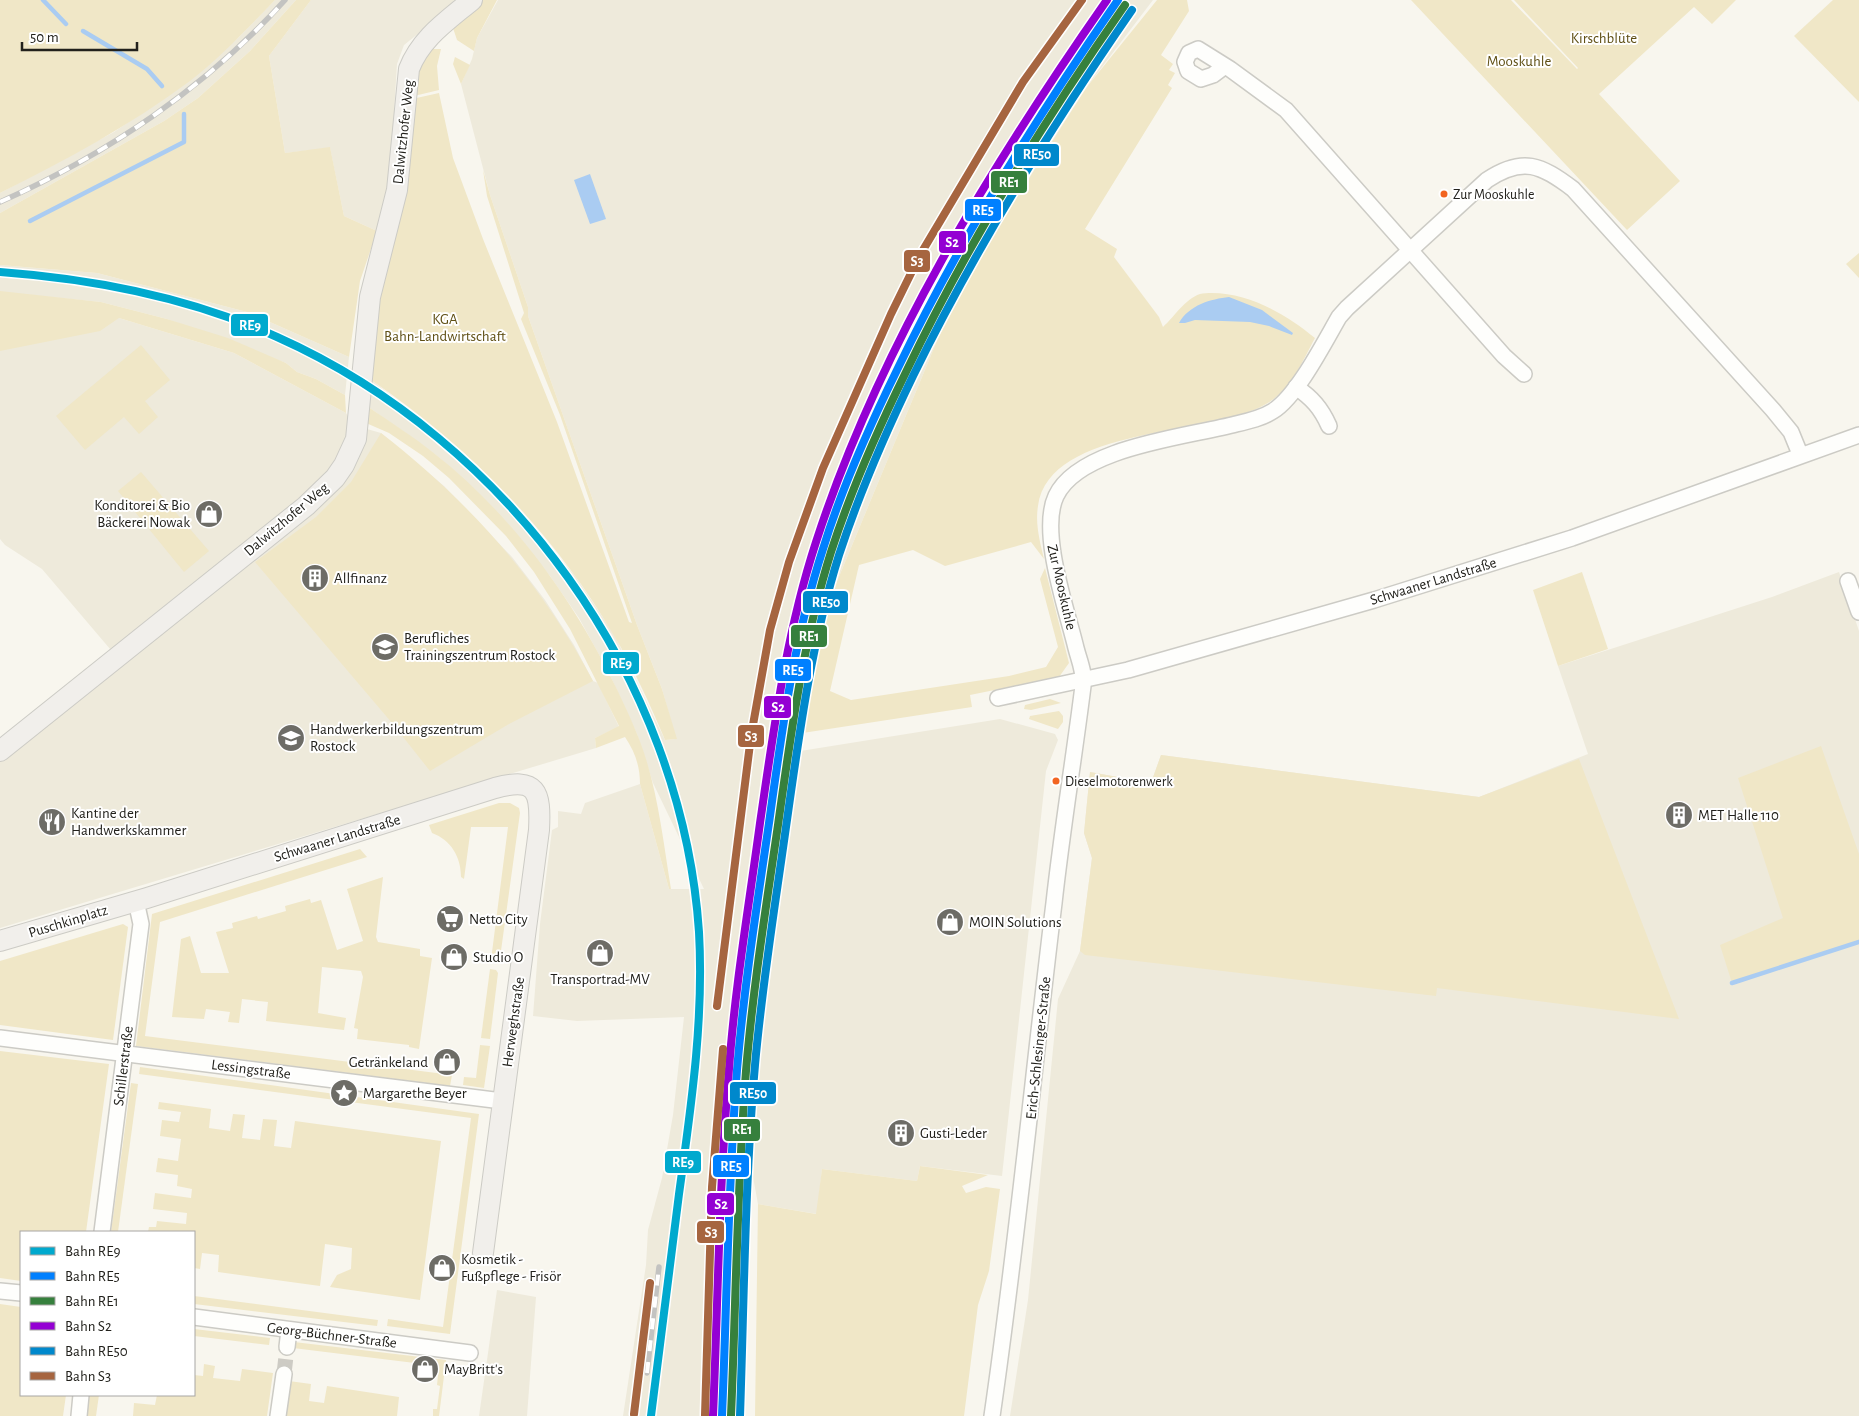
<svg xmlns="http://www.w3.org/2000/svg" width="1859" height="1416" font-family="'Alegreya Sans',sans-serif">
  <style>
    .built { fill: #eeeadb; fill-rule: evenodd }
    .green { fill: #f0e7c7 }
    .water { fill: #aaccf2 }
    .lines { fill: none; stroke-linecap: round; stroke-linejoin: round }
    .stream { stroke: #aaccf2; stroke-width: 4.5 }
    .street-tunnel { stroke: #cdcbc4; stroke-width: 15; stroke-dasharray: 15 8; stroke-linecap: butt }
    .street-casing { stroke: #cccbc5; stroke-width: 18 }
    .secondary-casing { stroke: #cccbc5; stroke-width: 22 }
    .street { stroke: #fefefc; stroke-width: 15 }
    .secondary { stroke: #f1efeb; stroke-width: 20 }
    .rail-casing { stroke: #c3c3c1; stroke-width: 5.5 }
    .rail { stroke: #fff; stroke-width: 4; stroke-dasharray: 11; stroke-linecap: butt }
    .rail-1-casing { stroke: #fff; stroke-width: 11 }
    .rail-2-casing { stroke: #fff; stroke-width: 11 }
    .rail-3-casing { stroke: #fff; stroke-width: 11 }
    .rail-4-casing { stroke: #fff; stroke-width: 11 }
    .rail-5-casing { stroke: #fff; stroke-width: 11 }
    .rail-6-casing { stroke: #fff; stroke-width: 11 }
    .rail-1 { stroke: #00a9ce; stroke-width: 8 }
    .rail-2 { stroke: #0080ff; stroke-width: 8 }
    .rail-3 { stroke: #36803d; stroke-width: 8 }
    .rail-4 { stroke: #9400d3; stroke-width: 8 }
    .rail-5 { stroke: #08c; stroke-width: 8 }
    .rail-6 { stroke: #a66540; stroke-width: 8 }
    .bus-dot { fill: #f26522; stroke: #fff; stroke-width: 2 }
    .labels { text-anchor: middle; stroke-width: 4; stroke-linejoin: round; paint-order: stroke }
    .bus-label { font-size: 14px; fill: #22211c; stroke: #fff; text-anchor: start }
    .park-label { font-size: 15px; fill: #5f4f14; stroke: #fff }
    .street-label { font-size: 15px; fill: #22211c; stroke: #fff }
    .poi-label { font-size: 15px; fill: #22211c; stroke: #fff; text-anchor: start }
    .line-badge { stroke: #fff; stroke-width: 2 }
    .badge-label { font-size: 14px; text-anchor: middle; font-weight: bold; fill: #fff }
  </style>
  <rect width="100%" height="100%" fill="#f8f6ee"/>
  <g class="built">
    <path d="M275,0h21l-46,51 -52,47 -34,23 -164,92v-20l114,-61 76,-52 49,-43z"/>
    <path d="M311,0h149l-56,45 -7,19 -7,115 -13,52 -33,-15 -14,-68 -45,5 -16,-97z"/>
    <path d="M498,0h655l-67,88 -92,146 -55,102 -106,255 -27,92 -10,51 -8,19 212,-34 55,15 3,6 -12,31 -44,405 -82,-10 -3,15 -95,-12 -5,45 -59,-10 -10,-54 6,-76 -16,88 -6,110 -1,70h8l1,74h-117l23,-151 2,-35 14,-52 11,-63 11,-98 -107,4 -44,-5 7,-92 12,-94 6,-3v-16l23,3 4,-11 55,-19 29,105h35l-51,-106 -16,-49 -28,-61 -30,-55 -29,-42 -45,-55 -47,-47 -22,-19 -69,-49 4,-26 74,56 77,75 53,65 39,58 51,106 11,-1 -14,-50 -25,-64 -109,-309v-9l-38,-112 -29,-111 11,-25 5,-21zM765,947l-9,111v-17z"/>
    <path d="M0,265l97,8 150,39 102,45 -4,38 -29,-16 -19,-7 -11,-9 -119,-44 -66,-17 -101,-10z"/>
    <path d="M0,302l119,16 115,35 112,60 11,18 10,-2 14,4 63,53 68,71 33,43 29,45 19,36 5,2 21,44 -24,11 1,10 -596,180v-166l116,-106 -74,-87 -37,-24 -5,-6z"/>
    <path d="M1839,572l20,59v785h-849l18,-116 30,-301 22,-48 12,-93 -8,-25 6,-61 61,11 10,-28 318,42 109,-43 -30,-88 214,-69z"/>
    <path d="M497,1290l39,7 -9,119h-48z"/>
  </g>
  <g class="green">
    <path d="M0,0h275c-27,28 -54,57 -85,81 -59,44 -124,79 -190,112z"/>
    <path d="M296,0h15l-42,56 16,97 45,-6 14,69 33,15 -17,50 -11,76 -102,-45 -150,-39 -97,-8v-52l164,-92 34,-23 52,-47z"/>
    <path d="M482,0h15l-20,38 -3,13 -17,-11 -4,-12z"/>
    <path d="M1157,0h30l2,11 -28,44 12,9 -4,6 6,3 -7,12 4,3 -87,141 32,20 -3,8 45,60 4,10c12,-11 22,-28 37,-33 3,-1 8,-1 12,-1 37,0 74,21 103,45 -13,24 -24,52 -49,66 -56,33 -216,21 -228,102 -3,18 2,36 6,53l-13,-17 -86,24 -32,-16 -54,15 -29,126 21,9 158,-24 37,-9 12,-20 -18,-68 5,-11 24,95 -10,14 -89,18 2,12 -176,27 10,-51 27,-92 106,-255 55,-102 92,-146z"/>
    <path d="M1411,0h100l66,69 1,-1 -64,-68h222l-24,24 -18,-17 -95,87 81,87 -53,49z"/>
    <path d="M1833,0h26v102l-65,-66z"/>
    <path d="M430,49h11l-4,17 2,24 -25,6 5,-26z"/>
    <path d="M455,57l15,8 -9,19 -8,-20z"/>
    <path d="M439,93l14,65 30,81 74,183 72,200 3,1 -72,-208 -39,-96 3,-6 -37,-117 -4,-26 7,25 38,112v9l109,309 25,64 15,50 -12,1c-15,-36 -32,-73 -52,-106 -59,-101 -145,-188 -242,-254l7,-87 34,-194z"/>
    <path d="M1859,253v25l-13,-14z"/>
    <path d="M0,291l101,11 66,17 61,19 58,25 11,9 19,7 29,16 1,18 -112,-60 -115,-35 -19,13 -100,20z"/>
    <path d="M141,345l29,35 -25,21 13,16 -19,17 -15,-17 -39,33 -29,-34z"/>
    <path d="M367,406c23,16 47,31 68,48 81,64 144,153 187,246 9,19 18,39 24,59 13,42 18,87 25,130h-2l-29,-105c0,-18 -5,-32 -15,-47l-29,11 -1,-10 24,-12 -49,-97 -36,-57 -28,-36 -57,-58 -26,-22 -34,-23 -23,-10z"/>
    <path d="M381,433c88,68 160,149 212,248l-84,43 -79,47 -38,-48 -137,-161 61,-45 35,-35z"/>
    <path d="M141,472l68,79 -25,21 -66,-81z"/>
    <path d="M1582,572l26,77 -50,17 -25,-76z"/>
    <path d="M1050,699l11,4 -30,7 -7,-1 1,-4z"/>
    <path d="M1059,711l4,5v6l-5,7 -29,-10 1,-3z"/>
    <path d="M1821,746l38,108v88l-127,41 -12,-38 63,-27 -45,-140z"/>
    <path d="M1161,755l318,42 100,-38 100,260 -242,-31 -1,8 -351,-41 -5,-4 12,-93 -8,-25 6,-61 61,11z"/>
    <path d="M499,803h11l9,5 1,5 -20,145 -6,3 -3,-1 17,-133h-37l-7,52 -3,-2c0,-20 -10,-37 -29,-44l-3,-8z"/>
    <path d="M360,849l7,8 -207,65 -15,114 307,39 -2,11 -314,-40 16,-132z"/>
    <path d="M383,877l-7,60 2,5 42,7v7l12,2 -13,91 -10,-2v-2l-52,-6 1,-10 -4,-1 9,-51 -2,-6 -39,-4 -4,46 28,5 -2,12 -78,-9 2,-19 -26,-3 -3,24 -11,-1 2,-10 -24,-3 -2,10 -32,-2 9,-78 9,-3 11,37h28l-13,-41 17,-4 -1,-5 25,-7 1,3 28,-8 -1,-5 25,-7 1,4 10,-3 16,50 26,-9 -16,-52z"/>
    <path d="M123,924l5,3 -15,113 -113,-15v-64z"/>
    <path d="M490,969l6,1 2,3 -8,66 -9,-1z"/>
    <path d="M480,1045l10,1 -6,42 -21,-3 1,-8 12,1z"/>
    <path d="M0,1051l109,13 -23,168h-65v49l-21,-3z"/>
    <path d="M140,1067l339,47 -29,220 -63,-8 1,-7 55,8 28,-209 -332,-44z"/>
    <path d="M131,1083l7,1 -20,148h-7z"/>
    <path d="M159,1102l52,7 -2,19 21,3 3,-17 12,1 -3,23 18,2 3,-21 14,1 -3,26 17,2 4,-27 146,20 -21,159 -90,-13 7,-12 14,-6 1,-21 -27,-4 -5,42 -102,-14 1,-17 -17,-2 -2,16 -6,-1v-36h-46l1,-5h7l1,-6 29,3 1,-11 -34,-4 2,-16 36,5 1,-9 -15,-3 1,-11 -22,-3 2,-14 20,3 3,-22 -21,-3 2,-16 17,2 2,-10 -23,-3z"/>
    <path d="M920,1166l68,9 -26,11 4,7 20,-6 14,2 -11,82 -11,34 -14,111h-209l3,-212 58,10 6,-45 95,12z"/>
    <path d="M194,1296l184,24 -1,6 -183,-22z"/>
    <path d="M0,1304l21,3v88h45l-3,21h-63z"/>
    <path d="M194,1329l76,9 -1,7 -75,-9z"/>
    <path d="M294,1342l152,18 -7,56h-6v-7h4l3,-23 -3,-1 2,-19 -146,-18z"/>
    <path d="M204,1364l11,2 -2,12 27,3 2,-12 31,4 -6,43h-134l1,-13 21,2 2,-10h37v-20l9,1z"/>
    <path d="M289,1381l22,3 -2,17 15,2 3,-17 72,11 -2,19h-112z"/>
    <path d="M89,1395h10l-3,21h-10z"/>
  </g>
  <g class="water">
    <path d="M590,174l16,45 -16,5 -16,-44z"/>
    <path d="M1229,297l33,13 31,23 -1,2 -23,-9 -19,-4 -55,-2 -10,3h-6c10,-18 32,-24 50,-26z"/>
  </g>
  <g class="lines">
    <g class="stream">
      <path d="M43,0l23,24"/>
      <path d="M83,31l64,38 15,17"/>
      <path d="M30,221l154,-79v-28"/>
      <path d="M1732,983l127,-41"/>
    </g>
    <path class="street-tunnel" d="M284,1374l3,-27"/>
    <g class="street-casing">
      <g id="street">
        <path d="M1225,66l-12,9 -12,4 -13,-8 -3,-9 4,-9 9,-4 32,20 56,41 218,246 20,18"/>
        <path d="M1296,387c16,11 25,21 33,39"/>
        <path d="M1848,581l11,31"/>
        <path d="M998,698l130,-28 246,-70 198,-62 287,-103"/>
        <path d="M0,1038l502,63"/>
        <path d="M102,1232l39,-308 -5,-23"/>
        <path d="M0,1291l21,2"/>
        <path d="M194,1317l276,36"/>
        <path d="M287,1347l2,-17"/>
        <path d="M79,1416l2,-21"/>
        <path d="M278,1416l6,-42"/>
        <path d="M992,1416c25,-171 41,-342 62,-513 8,-73 20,-145 29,-217 2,-13 -4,-26 -7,-38 -9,-38 -37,-116 -20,-152 23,-49 131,-59 180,-72 13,-3 26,-6 37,-13 24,-15 51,-68 66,-94l8,-9 140,-128c36,-24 54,-15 86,9l200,221 18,22 9,22"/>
      </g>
    </g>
    <g class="secondary-casing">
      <g id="secondary">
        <path d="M0,751l306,-245 29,-28 9,-13 12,-26 14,-142 27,-107 12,-121c12,-31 38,-48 63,-69"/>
        <path d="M0,941l147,-43 348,-110c42,-11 46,3 44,42l-56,423"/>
      </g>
    </g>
    <use href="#street" class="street"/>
    <use href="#secondary" class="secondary"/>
    <g class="rail-casing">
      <g id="rail">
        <path d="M0,202c106,-47 207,-115 285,-202"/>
        <path d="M647,1373l12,-106"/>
      </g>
    </g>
    <use href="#rail" class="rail"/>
    <g class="rail-1-casing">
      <path id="rail-1" d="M0,272c95,7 189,25 277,65 231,103 405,341 422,595 5,88 -8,175 -20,262 -10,74 -19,148 -28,222"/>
    </g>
    <g class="rail-2-casing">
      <path id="rail-2" d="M722,1416c5,-116 6,-231 15,-346 7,-83 20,-165 32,-247 13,-93 25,-185 54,-274 19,-62 46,-122 75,-181 62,-129 138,-250 220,-368"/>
    </g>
    <g class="rail-3-casing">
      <path id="rail-3" d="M731,1416c5,-115 6,-230 15,-345 7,-83 20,-164 32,-246 13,-92 25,-184 53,-273 20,-62 46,-121 75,-180 62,-129 137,-250 219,-367"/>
    </g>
    <g class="rail-4-casing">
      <path id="rail-4" d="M713,1416c5,-116 6,-231 16,-347 6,-82 20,-164 31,-246 14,-95 26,-189 56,-281 63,-194 175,-376 291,-542"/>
    </g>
    <g class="rail-5-casing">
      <path id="rail-5" d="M740,1416c4,-117 5,-235 15,-351 7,-80 20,-159 31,-238 13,-92 25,-183 53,-272 20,-61 46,-121 74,-179 63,-129 138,-249 219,-366"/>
    </g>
    <g class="rail-6-casing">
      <g id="rail-6">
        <path d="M717,1006l34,-270 19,-106 19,-68 34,-94 68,-154 29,-59 103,-173 59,-82"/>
        <path d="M634,1414l16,-131"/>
        <path d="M705,1415l7,-228 11,-138"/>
      </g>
    </g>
    <use href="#rail-1" class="rail-1"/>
    <use href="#rail-2" class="rail-2"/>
    <use href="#rail-3" class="rail-3"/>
    <use href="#rail-4" class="rail-4"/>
    <use href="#rail-5" class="rail-5"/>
    <use href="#rail-6" class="rail-6"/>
  </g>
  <defs>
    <g id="shop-disc" transform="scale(1.4375)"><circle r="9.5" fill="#6d6c66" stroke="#fff"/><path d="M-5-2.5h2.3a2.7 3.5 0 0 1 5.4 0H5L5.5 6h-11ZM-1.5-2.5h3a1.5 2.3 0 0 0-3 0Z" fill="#fff"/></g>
    <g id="building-disc" transform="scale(1.4375)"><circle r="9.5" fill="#6d6c66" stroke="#fff"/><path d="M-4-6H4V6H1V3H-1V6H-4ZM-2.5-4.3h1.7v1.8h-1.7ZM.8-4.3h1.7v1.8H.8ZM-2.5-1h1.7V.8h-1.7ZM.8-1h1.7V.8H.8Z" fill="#fff"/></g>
    <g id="school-disc" transform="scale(1.4375)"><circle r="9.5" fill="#6d6c66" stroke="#fff"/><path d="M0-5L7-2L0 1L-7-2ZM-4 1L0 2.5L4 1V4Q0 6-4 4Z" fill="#fff"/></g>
    <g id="university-disc" transform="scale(1.4375)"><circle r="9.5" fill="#6d6c66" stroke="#fff"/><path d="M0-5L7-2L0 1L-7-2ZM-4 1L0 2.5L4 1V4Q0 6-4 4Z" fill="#fff"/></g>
    <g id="restaurant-disc" transform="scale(1.4375)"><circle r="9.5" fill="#6d6c66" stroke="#fff"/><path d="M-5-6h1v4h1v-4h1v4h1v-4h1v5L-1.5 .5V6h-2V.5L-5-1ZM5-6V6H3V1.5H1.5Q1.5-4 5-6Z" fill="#fff"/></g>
    <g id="supermarket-disc" transform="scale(1.4375)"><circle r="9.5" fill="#6d6c66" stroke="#fff"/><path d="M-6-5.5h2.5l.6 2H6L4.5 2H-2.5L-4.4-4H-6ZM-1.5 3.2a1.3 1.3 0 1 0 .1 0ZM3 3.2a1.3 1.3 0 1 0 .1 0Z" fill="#fff"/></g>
    <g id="sight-disc" transform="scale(1.4375)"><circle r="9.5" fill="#6d6c66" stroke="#fff"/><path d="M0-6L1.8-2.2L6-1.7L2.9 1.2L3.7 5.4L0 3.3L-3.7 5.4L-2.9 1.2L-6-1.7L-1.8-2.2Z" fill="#fff"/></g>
  </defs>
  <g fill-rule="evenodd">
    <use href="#shop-disc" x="209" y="514"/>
    <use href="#building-disc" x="315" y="578"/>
    <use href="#school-disc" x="385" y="647"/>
    <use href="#university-disc" x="291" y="738"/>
    <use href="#building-disc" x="1679" y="815"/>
    <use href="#restaurant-disc" x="52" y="822"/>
    <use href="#supermarket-disc" x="450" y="919"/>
    <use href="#shop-disc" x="950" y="922"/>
    <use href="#shop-disc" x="600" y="953"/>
    <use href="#shop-disc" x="454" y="957"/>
    <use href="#shop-disc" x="447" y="1062"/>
    <use href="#sight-disc" x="344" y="1093"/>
    <use href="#building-disc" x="901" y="1133"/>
    <use href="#shop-disc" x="442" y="1268"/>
    <use href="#shop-disc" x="425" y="1369"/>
  </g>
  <g class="bus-dot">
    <circle cx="1444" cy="194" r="4.5"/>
    <circle cx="1056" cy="781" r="4.5"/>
  </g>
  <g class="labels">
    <g class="bus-label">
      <text x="1453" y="199">Zur Mooskuhle</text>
      <text x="1065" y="786">Dieselmotorenwerk</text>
    </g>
    <g class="park-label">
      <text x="1604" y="43">Kirschblüte</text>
      <text x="1519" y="66">Mooskuhle</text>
      <text x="445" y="324">KGA<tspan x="445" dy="17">Bahn-Landwirtschaft</tspan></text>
    </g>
    <g class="street-label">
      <text transform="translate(403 132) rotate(-84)" y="5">Dalwitzhofer Weg</text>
      <text transform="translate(286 519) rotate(-40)" y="5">Dalwitzhofer Weg</text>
      <text transform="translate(1433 581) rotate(-17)" y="5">Schwaaner Landstraße</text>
      <text transform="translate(1062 587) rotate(77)" y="5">Zur Mooskuhle</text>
      <text transform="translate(337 838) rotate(-17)" y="5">Schwaaner Landstraße</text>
      <text transform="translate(68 921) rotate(-17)" y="5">Puschkinplatz</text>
      <text transform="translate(513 1022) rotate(-82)" y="5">Herweghstraße</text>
      <text transform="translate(1038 1048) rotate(-84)" y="5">Erich-Schlesinger-Straße</text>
      <text transform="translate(123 1066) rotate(-83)" y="5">Schillerstraße</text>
      <text transform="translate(251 1069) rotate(7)" y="5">Lessingstraße</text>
      <text transform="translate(332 1335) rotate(7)" y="5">Georg-Büchner-Straße</text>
    </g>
    <g class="poi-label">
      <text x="190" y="510" text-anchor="end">Konditorei &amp; Bio<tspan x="190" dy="17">Bäckerei Nowak</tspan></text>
      <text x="334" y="583">Allfinanz</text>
      <text x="404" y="643">Berufliches<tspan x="404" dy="17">Trainingszentrum Rostock</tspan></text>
      <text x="310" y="734">Handwerkerbildungszentrum<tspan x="310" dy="17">Rostock</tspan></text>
      <text x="71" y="818">Kantine der<tspan x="71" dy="17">Handwerkskammer</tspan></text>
      <text x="1698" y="820">MET Halle 110</text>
      <text x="469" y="924">Netto City</text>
      <text x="969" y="927">MOIN Solutions</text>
      <text x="473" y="962">Studio O</text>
      <text x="600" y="984" text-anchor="middle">Transportrad-MV</text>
      <text x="428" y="1067" text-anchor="end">Getränkeland</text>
      <text x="363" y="1098">Margarethe Beyer</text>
      <text x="920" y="1138">Gusti-Leder</text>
      <text x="461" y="1264">Kosmetik -<tspan x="461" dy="17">Fußpflege - Frisör</tspan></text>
      <text x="444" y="1374">MayBritt's</text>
    </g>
  </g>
  <g class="line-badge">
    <rect x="1013" y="143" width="47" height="24" rx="5" fill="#08c"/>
    <rect x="990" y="170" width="38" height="24" rx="5" fill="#36803d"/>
    <rect x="964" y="198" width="38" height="24" rx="5" fill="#0080ff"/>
    <rect x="938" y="230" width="29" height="24" rx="5" fill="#9400d3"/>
    <rect x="903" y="249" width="28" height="24" rx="5" fill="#a66540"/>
    <rect x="230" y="313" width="39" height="24" rx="5" fill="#00a9ce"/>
    <rect x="802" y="590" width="47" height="24" rx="5" fill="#08c"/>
    <rect x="790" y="624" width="38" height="24" rx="5" fill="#36803d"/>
    <rect x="602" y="651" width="38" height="24" rx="5" fill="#00a9ce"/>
    <rect x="774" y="658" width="38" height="24" rx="5" fill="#0080ff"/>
    <rect x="763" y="695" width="29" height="24" rx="5" fill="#9400d3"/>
    <rect x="737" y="724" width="28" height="24" rx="5" fill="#a66540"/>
    <rect x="729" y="1081" width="48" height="24" rx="5" fill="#08c"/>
    <rect x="723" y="1118" width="38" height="24" rx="5" fill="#36803d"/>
    <rect x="664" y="1150" width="38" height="24" rx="5" fill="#00a9ce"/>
    <rect x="712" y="1154" width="38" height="24" rx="5" fill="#0080ff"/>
    <rect x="706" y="1192" width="29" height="24" rx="5" fill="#9400d3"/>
    <rect x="696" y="1220" width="29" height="24" rx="5" fill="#a66540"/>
  </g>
  <g class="badge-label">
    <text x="1037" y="159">RE50</text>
    <text x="1009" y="187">RE1</text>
    <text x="983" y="215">RE5</text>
    <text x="952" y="247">S2</text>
    <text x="917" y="266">S3</text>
    <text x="250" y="330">RE9</text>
    <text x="826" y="607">RE50</text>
    <text x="809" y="641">RE1</text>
    <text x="621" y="668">RE9</text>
    <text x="793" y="675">RE5</text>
    <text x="778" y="712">S2</text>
    <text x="751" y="741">S3</text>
    <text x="753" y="1098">RE50</text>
    <text x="742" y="1134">RE1</text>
    <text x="683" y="1167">RE9</text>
    <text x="731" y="1171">RE5</text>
    <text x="721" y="1209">S2</text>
    <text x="711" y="1237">S3</text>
  </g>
  <rect x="20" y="1231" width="175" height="165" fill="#ffffff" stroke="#a7a6a4"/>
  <rect x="30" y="1247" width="25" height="8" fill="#00a9ce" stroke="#a7a6a4"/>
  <text x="65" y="1256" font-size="15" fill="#22211c">Bahn RE9</text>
  <rect x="30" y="1272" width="25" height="8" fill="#0080ff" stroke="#a7a6a4"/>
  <text x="65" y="1281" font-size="15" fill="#22211c">Bahn RE5</text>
  <rect x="30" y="1297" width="25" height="8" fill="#36803d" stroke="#a7a6a4"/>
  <text x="65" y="1306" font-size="15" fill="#22211c">Bahn RE1</text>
  <rect x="30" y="1322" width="25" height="8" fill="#9400d3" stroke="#a7a6a4"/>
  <text x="65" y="1331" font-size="15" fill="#22211c">Bahn S2</text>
  <rect x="30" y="1347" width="25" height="8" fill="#0088cc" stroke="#a7a6a4"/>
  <text x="65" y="1356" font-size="15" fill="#22211c">Bahn RE50</text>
  <rect x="30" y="1372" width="25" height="8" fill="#a66540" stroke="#a7a6a4"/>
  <text x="65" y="1381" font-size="15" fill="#22211c">Bahn S3</text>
  <path d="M22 42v8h115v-8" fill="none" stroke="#22211c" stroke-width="2.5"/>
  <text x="30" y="42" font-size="15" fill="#22211c" stroke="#ffffff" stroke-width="4" paint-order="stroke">50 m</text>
</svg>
